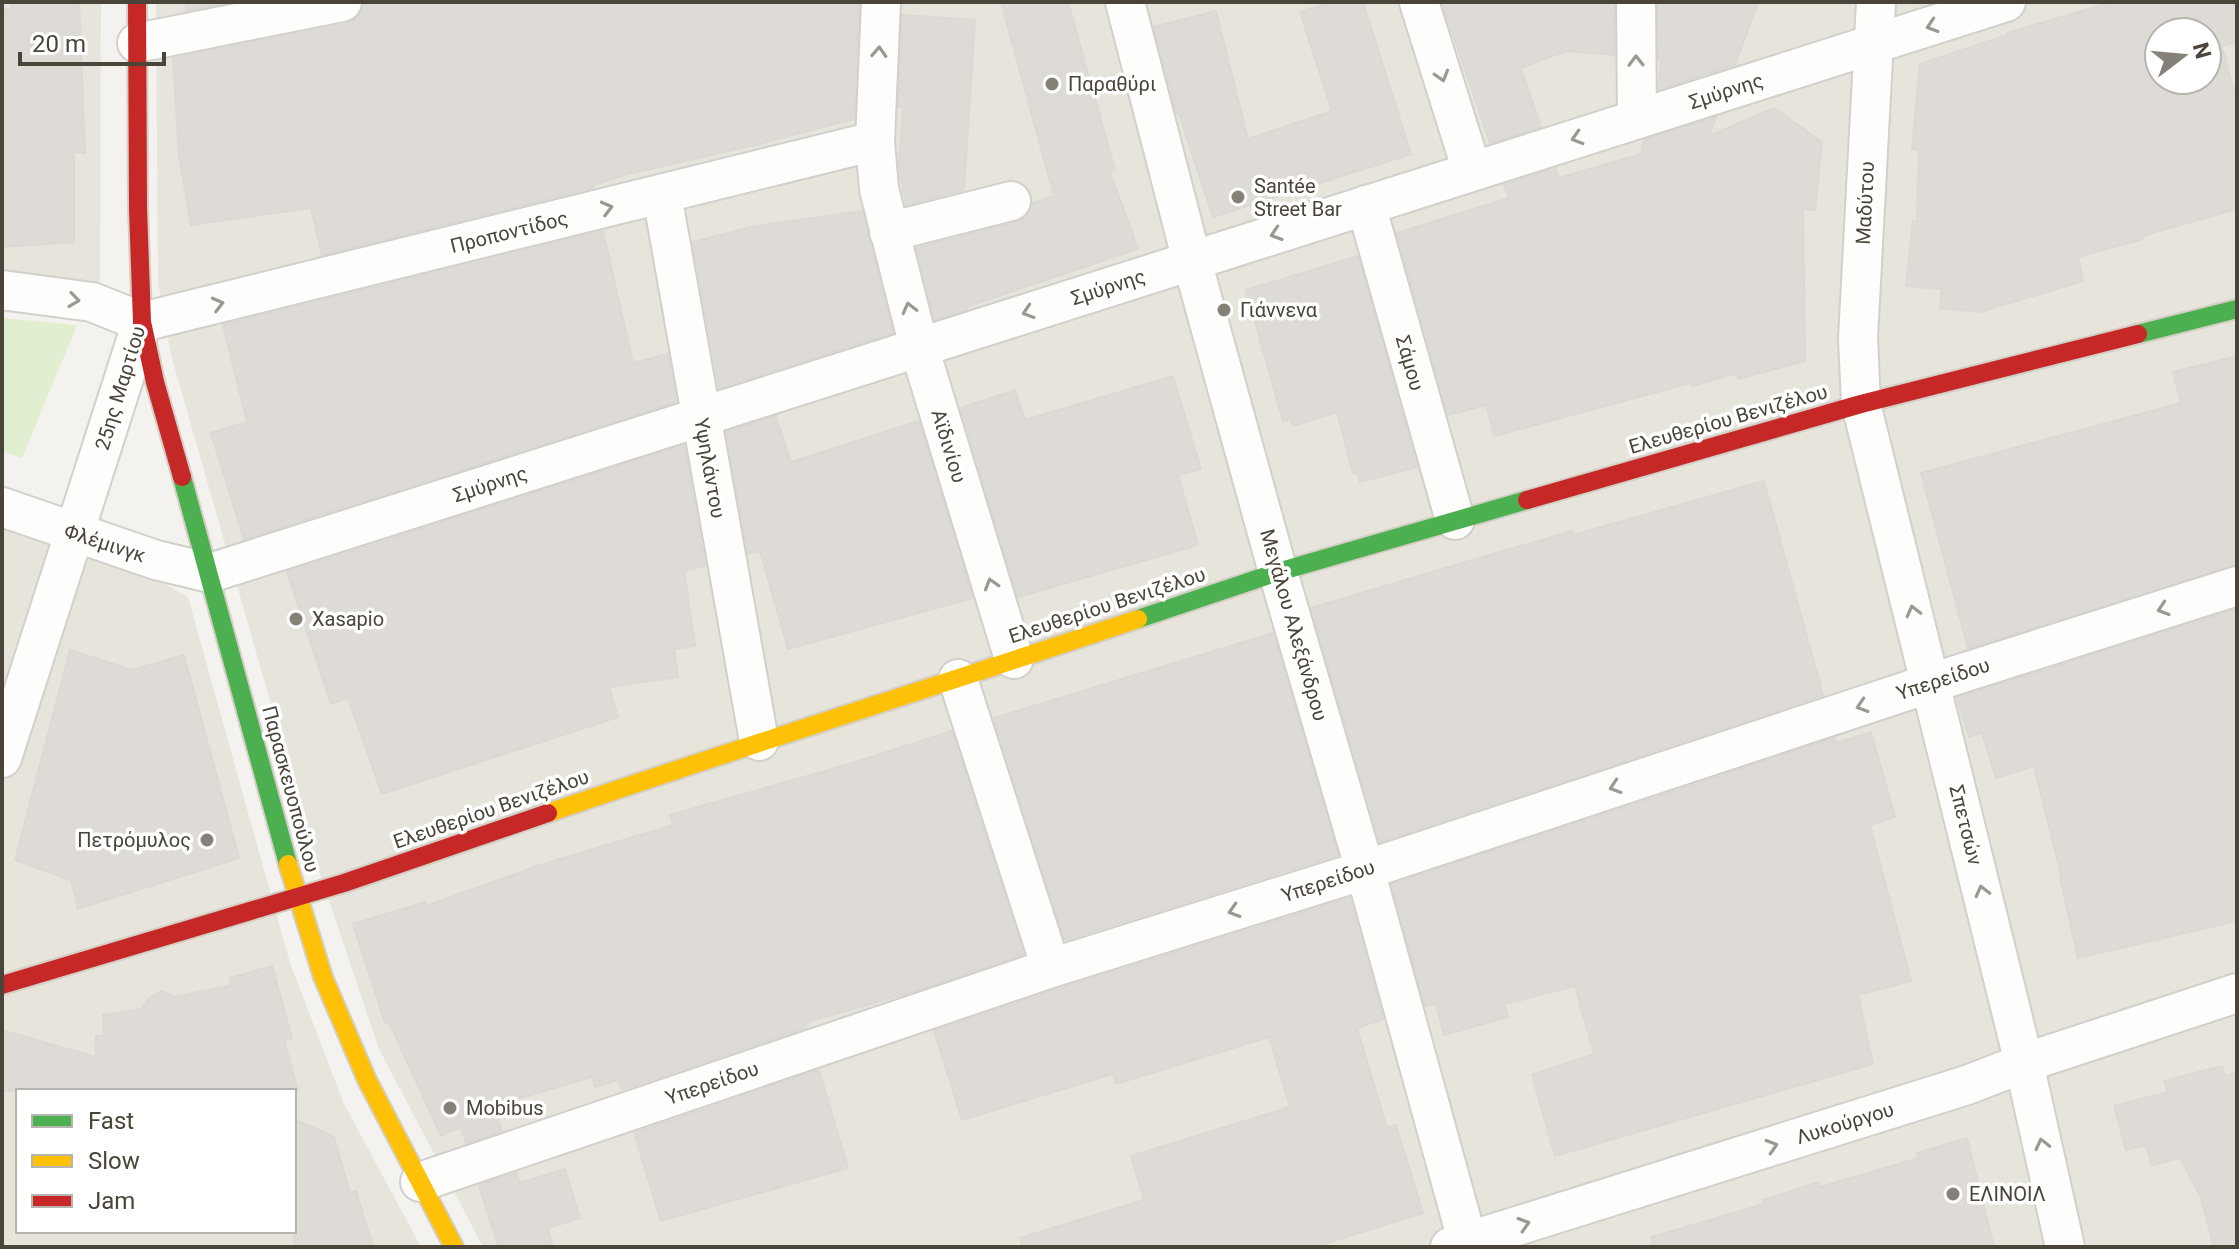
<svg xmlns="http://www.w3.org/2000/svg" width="2239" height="1249" font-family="Roboto,sans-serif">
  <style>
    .residential { fill: #e7e4dc; fill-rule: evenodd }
    .green { fill: #e1eecf }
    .building { fill: #dedbd6; stroke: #dcd9d4; stroke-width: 2; fill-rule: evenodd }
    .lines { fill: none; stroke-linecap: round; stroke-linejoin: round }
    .street-casing { stroke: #d2d0cb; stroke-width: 42 }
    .fast-casing { stroke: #d3cfc5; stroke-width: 22 }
    .slow-casing { stroke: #d3cfc5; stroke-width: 22 }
    .jam-casing { stroke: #d3cfc5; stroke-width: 22 }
    .street { stroke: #fdfdfc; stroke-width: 38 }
    .fast { stroke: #4caf50; stroke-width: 18 }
    .slow { stroke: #ffc107; stroke-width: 18 }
    .jam { stroke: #c62828; stroke-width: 18 }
    .oneway { stroke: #9b9791 }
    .poi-dot { fill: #868178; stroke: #fff; stroke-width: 3 }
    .labels { text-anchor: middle; stroke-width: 7; stroke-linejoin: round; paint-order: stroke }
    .poi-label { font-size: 20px; fill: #4b4439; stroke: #fff; text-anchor: start }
    .street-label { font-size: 20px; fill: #4b4439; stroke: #fff }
  </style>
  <rect width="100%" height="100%" fill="#f4f2ee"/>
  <g class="residential">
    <path d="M2,2h99l-1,285 -98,-12z"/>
    <path d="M156,2h2081v1245h-1754l-104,-198 -62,-184 -146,-510 -13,-73zM2159,32h48v48h-48z"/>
    <path d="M2,512l71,21 115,64 102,366 54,141 77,143h-419zM18,1091h276v140h-276z"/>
  </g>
  <path class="green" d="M2,318l75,7 -55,133 -20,-7z"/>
  <g class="building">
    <path d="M11,2h68l6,151 -11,-1v90l-72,5v-238l9,-1z"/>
    <path d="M186,2h44l-44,9z"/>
    <path d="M363,2h496l-5,117 -99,26 -131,30 -32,11 1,2 -271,67 -11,-47 -120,17 -12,-69 -6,-98 173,-34 11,-6 5,-8z"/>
    <path d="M1001,2h67l47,168 -5,2 28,77 -172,58 1,2 -32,11 -18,-72 99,-26 11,-6 5,-13 22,-7z"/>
    <path d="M1332,2h31l48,152 -198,63 -34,-103h-2l-23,-87 62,-16 32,128 84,-28 -32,-99z"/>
    <path d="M1442,2h172v53l-48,-4 -45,17 20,59 -51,16z"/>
    <path d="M1658,2h100l-23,63 -76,24 2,-29h-3z"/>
    <path d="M2112,2h125v40l-15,4 15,57v106l-95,27 1,3 -65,18 5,24 -103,31 -40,-4 2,-19 -36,-3 7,-65h4l2,-71 -7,-1 8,-85 87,-29v-2zM2159,32h48v48h-48z"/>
    <path d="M902,15l73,5 -11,170 -58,15 -7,-38 4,-61 -5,1z"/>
    <path d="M1774,108l48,34 -7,68 -12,-1 2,152 -67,18v-6l-46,13 -1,-3 -197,53 -8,-31 -38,10 -51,-182 112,-35 -5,-13 51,-17 4,10 82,-24 3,-14 72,-23 -7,19z"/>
    <path d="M862,211l31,122 -174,55 -26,-146 62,-16z"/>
    <path d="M603,231l30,132 35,-9 8,48 -432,137 -33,-106 36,-11 -24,-97z"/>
    <path d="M1358,256l59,211 -57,15 -3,-10 -4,1 -16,-61 -44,14 -2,-7 -8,2 -37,-131z"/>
    <path d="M2237,356v209l-269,83 -47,-175 260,-70 -8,-31z"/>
    <path d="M1173,376l28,93 -23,6 20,70 -180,52 -57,-189 54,-18 10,30z"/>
    <path d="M776,416l15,46 128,-41 54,177 -185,51 -28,-98 -12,3 -22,-122z"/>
    <path d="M684,445l21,121 -21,5 11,75 -21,3 4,28 -69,10 9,30 -236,77 -34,-96 -17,6 -44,-132z"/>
    <path d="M1764,481l59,214 -443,147 -69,-234 158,-47 103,-30 1,4z"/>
    <path d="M2237,609v312l-159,37 -18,-80h2l-28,-112 -38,12 -14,-45 -13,4 -12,-39z"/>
    <path d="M1273,633l65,222 -273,85 -71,-222z"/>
    <path d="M70,650l62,20 52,-15 55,203 -161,51 -7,-29 -56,-20z"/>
    <path d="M952,731l71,223 -101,35 -111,32 -6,4 1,3 -184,62 -4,-10 -23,7 -3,-10 -99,29 9,25 -36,12 -5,-16 -20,9 -52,-114 -4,1 -32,-99 72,-22 1,4 114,-41 133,-40 -3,-10 176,-50z"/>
    <path d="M1871,732l24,85 -25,8 41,156 -53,14 15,69 -318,92 -23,-81 62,-21 -19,-68 -70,18 3,13 -64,18 -8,-32 -11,3 -33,-122 443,-146 2,5z"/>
    <path d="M1350,898l33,121 -26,9 30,100 9,-3 27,88 -109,34h-292l-2,-9 124,-38 -13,-44 159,-49 -21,-70 -153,47 -3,-10 -151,46 -28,-89 124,-42z"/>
    <path d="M272,966l20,72 -8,2 14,51h-296v-61l94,27v-21h8l-1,-21 39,-6 6,-10 13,-8 14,6 57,-12 -2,-7z"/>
    <path d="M2222,1066l3,10 12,-3v174h-23l-14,-52 -20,-37 -28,7 -6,-20 -20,5 -12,-44 54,-14 -4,-11z"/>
    <path d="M819,1070l29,98 -187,53 -27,-88z"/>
    <path d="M294,1119l40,18 16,56 6,-2 17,56h-79z"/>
    <path d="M1967,1138l27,109h-341l-1,-10 112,-33 -1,-4 56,-18 1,5 99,-29 -2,-5z"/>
    <path d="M565,1169l15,49 -32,10 5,19h-55l-19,-62 37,-12 4,10z"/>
  </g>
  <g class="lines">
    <g class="street-casing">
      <g id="street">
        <path d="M881,2l-6,139 4,48 40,158 95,312"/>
        <path d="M1125,2l67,259 86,311 87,298 104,377"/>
        <path d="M1419,2l53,169"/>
        <path d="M1636,2l1,117"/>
        <path d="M1876,2l-18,336 3,66 163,659 41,184"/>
        <path d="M137,43l205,-41"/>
        <path d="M662,195l97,546"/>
        <path d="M1366,205l89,315"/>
        <path d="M889,232l122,-31"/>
        <path d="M2,290l90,12 50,20"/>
        <path d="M142,322l733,-181"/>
        <path d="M2,507l154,53 54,13 1796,-571"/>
        <path d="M958,679l93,289"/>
        <path d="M2,758l140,-436"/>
        <path d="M420,1182l631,-214 314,-98 566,-187 306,-97"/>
        <path d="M1450,1247l517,-162 57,-22 213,-70"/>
      </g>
    </g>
    <g class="fast-casing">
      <g id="fast">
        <path d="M2138,334l99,-25"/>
        <path d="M182,477l106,387"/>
        <path d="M1138,619l140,-47 249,-72"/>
      </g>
    </g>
    <g class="slow-casing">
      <g id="slow">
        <path d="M548,813c196,-67 393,-128 590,-194"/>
        <path d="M288,864l35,113 44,103 87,167"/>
      </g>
    </g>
    <g class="jam-casing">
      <g id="jam">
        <path d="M137,2l1,207 4,113 13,60 27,95"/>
        <path d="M1527,500l334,-96 277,-70"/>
        <path d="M2,985l342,-102 204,-70"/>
      </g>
    </g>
    <use href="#street" class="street"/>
    <use href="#fast" class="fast"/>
    <use href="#slow" class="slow"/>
    <use href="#jam" class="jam"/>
  </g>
  <defs><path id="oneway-chevron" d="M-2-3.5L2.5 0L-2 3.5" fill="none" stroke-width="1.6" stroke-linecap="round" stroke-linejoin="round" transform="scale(2)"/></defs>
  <g class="oneway">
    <use href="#oneway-chevron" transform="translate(1932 26) rotate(162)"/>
    <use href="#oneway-chevron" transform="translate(879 52) rotate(-87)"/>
    <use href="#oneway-chevron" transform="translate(1636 61) rotate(-91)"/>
    <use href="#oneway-chevron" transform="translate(1442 76) rotate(73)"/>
    <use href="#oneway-chevron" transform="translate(1577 138) rotate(163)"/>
    <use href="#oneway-chevron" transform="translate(607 208) rotate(-14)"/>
    <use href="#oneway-chevron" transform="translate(1276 234) rotate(162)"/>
    <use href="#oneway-chevron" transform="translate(74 300) rotate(8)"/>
    <use href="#oneway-chevron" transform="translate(218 304) rotate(-14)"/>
    <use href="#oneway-chevron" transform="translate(909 308) rotate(-104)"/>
    <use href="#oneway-chevron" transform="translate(1028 312) rotate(162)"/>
    <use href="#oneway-chevron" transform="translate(991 584) rotate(-107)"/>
    <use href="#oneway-chevron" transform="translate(2163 609) rotate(162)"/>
    <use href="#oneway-chevron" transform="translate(1913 611) rotate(-104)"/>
    <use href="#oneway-chevron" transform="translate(1862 706) rotate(162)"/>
    <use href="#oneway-chevron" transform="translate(1615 787) rotate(162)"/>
    <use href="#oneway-chevron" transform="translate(1982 891) rotate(-104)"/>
    <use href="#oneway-chevron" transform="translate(1234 911) rotate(163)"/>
    <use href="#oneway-chevron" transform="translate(2042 1144) rotate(-103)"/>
    <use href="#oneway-chevron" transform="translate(1772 1146) rotate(-17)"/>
    <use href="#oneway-chevron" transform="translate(1524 1224) rotate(-17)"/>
  </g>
  <g class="poi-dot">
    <circle cx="1052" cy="84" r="8"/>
    <circle cx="1238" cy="197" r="8"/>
    <circle cx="1224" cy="310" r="8"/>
    <circle cx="296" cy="619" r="8"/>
    <circle cx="207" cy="840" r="8"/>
    <circle cx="450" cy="1108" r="8"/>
    <circle cx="1953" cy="1194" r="8"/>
  </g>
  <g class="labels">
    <g class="poi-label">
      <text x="1068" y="91">Παραθύρι</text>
      <text x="1254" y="193">Santée<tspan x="1254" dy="23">Street Bar</tspan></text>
      <text x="1240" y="317">Γιάννενα</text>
      <text x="312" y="626">Xasapio</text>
      <text x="191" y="847" text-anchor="end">Πετρόμυλος</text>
      <text x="466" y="1115">Mobibus</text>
      <text x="1969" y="1201">ΕΛΙΝΟΙΛ</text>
    </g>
    <g class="street-label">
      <text transform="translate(1726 91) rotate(-18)" y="7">Σμύρνης</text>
      <text transform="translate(1865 203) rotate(-87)" y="7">Μαδύτου</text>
      <text transform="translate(509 232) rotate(-14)" y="7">Προποντίδος</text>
      <text transform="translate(1108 287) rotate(-18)" y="7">Σμύρνης</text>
      <text transform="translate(1410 363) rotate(74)" y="7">Σάμου</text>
      <text transform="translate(120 388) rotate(-73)" y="7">25ης Μαρτίου</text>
      <text transform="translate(1728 419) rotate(-16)" y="7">Ελευθερίου Βενιζέλου</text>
      <text transform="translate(949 446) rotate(73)" y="7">Αϊδινίου</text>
      <text transform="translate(710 468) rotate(80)" y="7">Υψηλάντου</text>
      <text transform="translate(490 484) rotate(-18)" y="7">Σμύρνης</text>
      <text transform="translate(105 543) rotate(18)" y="7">Φλέμινγκ</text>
      <text transform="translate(1107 605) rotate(-18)" y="7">Ελευθερίου Βενιζέλου</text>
      <text transform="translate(1294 625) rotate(74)" y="7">Μεγάλου Αλεξάνδρου</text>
      <text transform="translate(1943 679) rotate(-18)" y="7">Υπερείδου</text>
      <text transform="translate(291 789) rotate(75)" y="7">Παρασκευοπούλου</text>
      <text transform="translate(491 809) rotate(-19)" y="7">Ελευθερίου Βενιζέλου</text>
      <text transform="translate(1966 825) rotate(76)" y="7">Σπετσών</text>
      <text transform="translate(1328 881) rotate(-18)" y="7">Υπερείδου</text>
      <text transform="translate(712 1083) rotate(-19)" y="7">Υπερείδου</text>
      <text transform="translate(1845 1123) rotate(-17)" y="7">Λυκούργου</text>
    </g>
  </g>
  <rect width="2239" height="1249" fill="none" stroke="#4b4439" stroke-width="8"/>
  <rect x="16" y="1089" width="280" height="144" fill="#ffffff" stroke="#b7b4b0" stroke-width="2"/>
  <rect x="32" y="1115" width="40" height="12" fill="#4caf50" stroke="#b7b4b0" stroke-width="2"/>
  <text x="88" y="1129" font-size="24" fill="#4b4439">Fast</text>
  <rect x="32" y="1155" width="40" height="12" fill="#ffc107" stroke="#b7b4b0" stroke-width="2"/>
  <text x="88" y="1169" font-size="24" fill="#4b4439">Slow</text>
  <rect x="32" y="1195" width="40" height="12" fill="#c62828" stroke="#b7b4b0" stroke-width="2"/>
  <text x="88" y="1209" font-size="24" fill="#4b4439">Jam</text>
  <g transform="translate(2183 56) rotate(74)"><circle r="38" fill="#ffffff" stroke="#b7b4b0" stroke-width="2"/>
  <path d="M0-6L14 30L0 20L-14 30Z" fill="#868178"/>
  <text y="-12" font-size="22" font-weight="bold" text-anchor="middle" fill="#4b4439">N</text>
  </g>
  <path d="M20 52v12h144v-12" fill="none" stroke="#4b4439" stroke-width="4"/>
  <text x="32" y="52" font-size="24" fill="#4b4439" stroke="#ffffff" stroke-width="6" paint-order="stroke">20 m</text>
</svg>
